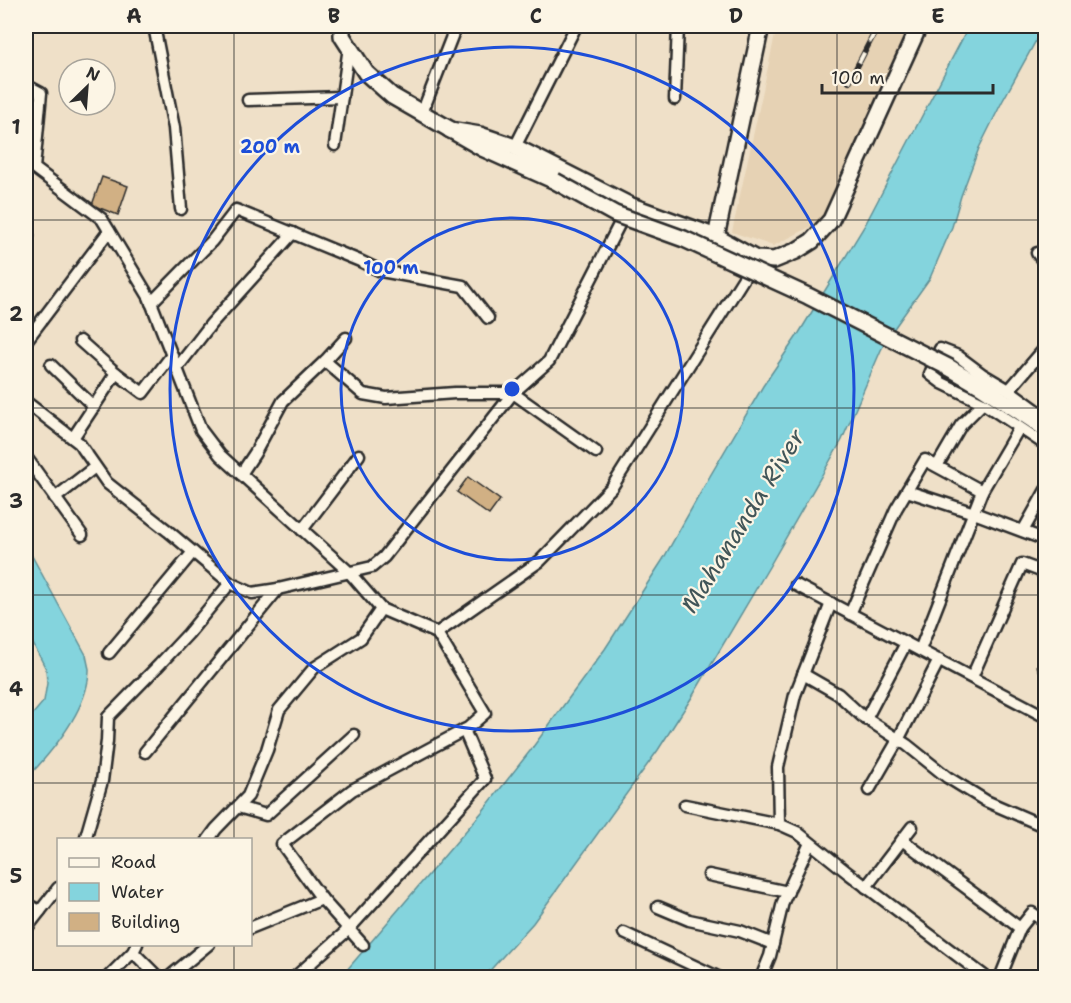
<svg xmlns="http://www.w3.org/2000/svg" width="1071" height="1003" font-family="'Shantell Sans',sans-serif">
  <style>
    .built { fill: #e6d2b4 }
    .water { fill: #84d4dd; stroke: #609096; stroke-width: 1.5 }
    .building { fill: #d1b084; stroke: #2b2b2b; stroke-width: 1.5 }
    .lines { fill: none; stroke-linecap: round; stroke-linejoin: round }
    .street-casing { stroke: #2b2b2b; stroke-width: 15 }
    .secondary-casing { stroke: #2b2b2b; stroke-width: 20 }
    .street { stroke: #fcf5e5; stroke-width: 10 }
    .secondary { stroke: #fcf5e5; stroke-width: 15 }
    .rail-casing { stroke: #2b2b2b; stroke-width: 6 }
    .rail { stroke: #fcf5e5; stroke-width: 4; stroke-dasharray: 11; stroke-linecap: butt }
    .secondary-bridge-casing { stroke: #2b2b2b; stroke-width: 20; stroke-linecap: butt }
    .secondary-bridge { stroke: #fcf5e5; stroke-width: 15 }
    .grid { fill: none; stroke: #2b2b2b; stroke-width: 1.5; stroke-opacity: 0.55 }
    .ring { fill: none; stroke: #1d4ed8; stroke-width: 3 }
    .labels { text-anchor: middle; stroke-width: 4.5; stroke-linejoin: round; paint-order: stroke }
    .water-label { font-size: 24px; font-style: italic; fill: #415558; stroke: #fcf5e5 }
    .centre { fill: #1d4ed8; stroke: #fcf5e5; stroke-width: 3 }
    .ring-label { font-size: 18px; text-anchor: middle; font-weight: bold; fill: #1d4ed8; stroke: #fcf5e5; stroke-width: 4.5; stroke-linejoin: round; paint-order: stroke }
    .neatline { fill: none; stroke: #2b2b2b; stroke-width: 2 }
    .grid-label { font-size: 20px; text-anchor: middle; font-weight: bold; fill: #2b2b2b }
  </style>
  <rect width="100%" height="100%" fill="#efe0c8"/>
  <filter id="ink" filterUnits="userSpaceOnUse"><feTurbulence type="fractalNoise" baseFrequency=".0167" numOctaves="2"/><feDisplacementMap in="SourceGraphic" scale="12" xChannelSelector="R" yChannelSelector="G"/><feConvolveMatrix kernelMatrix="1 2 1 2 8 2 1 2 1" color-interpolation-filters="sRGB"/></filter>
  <g filter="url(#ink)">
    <path class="built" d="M777,26h138l-95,196 -47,24 -41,-14z"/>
    <g class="water">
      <path d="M969,26h75l-42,76 -23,46 -18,48 -9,31 -22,51 -40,56 -9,16 -39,90 -73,127 -77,130 -34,53 -125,173 -49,54 -144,1 142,-166 48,-61 75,-102 57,-88 48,-85 53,-90 36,-53 66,-108z"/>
      <path d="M26,545l60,110c1,5 2,10 3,14 0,39 -38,84 -63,110v-57l18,-21 3,-18 -1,-14 -20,-39z"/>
    </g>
    <g class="building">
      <rect x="26" y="131" width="8" height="16"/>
      <path d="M102,177l26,9 -10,29 -26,-10z"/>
      <path d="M468,477l32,23 -11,15 -32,-23z"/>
    </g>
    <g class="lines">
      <g class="street-casing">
        <g id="street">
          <path d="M154,26l20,102 7,81"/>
          <path d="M26,85l15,8 -7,75 68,51 47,78 52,133 19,25 129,117 32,37 56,24 48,80 -17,15 -116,62 -70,54 40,55 41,46"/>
          <path d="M675,99l3,-73"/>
          <path d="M248,100l94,-3"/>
          <path d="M422,113l34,-87"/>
          <path d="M335,145l14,-98"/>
          <path d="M515,147l61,-121"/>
          <path d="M26,239l2,-3"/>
          <path d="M1037,253l9,12"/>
          <path d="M151,303l61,-62 24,-31 124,51 21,10 82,15 25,32"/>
          <path d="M26,341l83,-110"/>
          <path d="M80,341l36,32 27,20 29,-38"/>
          <path d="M325,361l38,33 23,4 69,-5h58l83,59"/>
          <path d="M51,365l43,42"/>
          <path d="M177,368l34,-44 82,-91"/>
          <path d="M1009,390l37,-43"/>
          <path d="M26,402l53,41 28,40 61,48 62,52 22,10 26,-4 94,-22 12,-10 129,-164 36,-32 76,-148"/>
          <path d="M1046,417l-37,-27 -27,-16 -24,-18 -18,-7 -10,25 12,9 41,20 63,42"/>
          <path d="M73,438l43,-65"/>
          <path d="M26,457l56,78"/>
          <path d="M937,466l24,-41 22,-22"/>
          <path d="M241,474l14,-21 28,-52 42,-40 21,-23"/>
          <path d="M907,491l67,22 72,27"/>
          <path d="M55,498l40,-31"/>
          <path d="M302,530l57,-75"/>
          <path d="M1023,531l23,-41"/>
          <path d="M796,585l250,132"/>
          <path d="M850,614l46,-105 29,-49 57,31"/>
          <path d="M437,633l103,-72 72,-74 140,-222"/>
          <path d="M920,650l62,-159 37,-63"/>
          <path d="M109,653l84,-101"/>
          <path d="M1044,666l2,-2"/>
          <path d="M803,674l35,20 24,22 45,29 40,32 39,24 60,26"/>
          <path d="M972,677l50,-113 24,9"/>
          <path d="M866,719l40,-76"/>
          <path d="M145,752l133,-163"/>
          <path d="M869,790l29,-50 41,-80"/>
          <path d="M685,805l94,19 18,8 51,41 139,105"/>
          <path d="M238,807l28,8 88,-80"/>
          <path d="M779,824l-1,-57 17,-72 36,-92"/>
          <path d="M85,840l17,-59 5,-40 1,-24 51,-52 29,-31 42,-51"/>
          <path d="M208,840l8,-11 32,-33 19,-46 12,-40 35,-42 47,-30 20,-29"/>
          <path d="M902,840l118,88 -20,50"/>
          <path d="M709,875l79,17"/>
          <path d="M866,887l46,-60"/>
          <path d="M26,904l14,7"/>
          <path d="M658,907l31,13 51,11 33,13"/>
          <path d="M250,928l72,-29"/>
          <path d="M1020,928l12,-15 12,8 2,-2"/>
          <path d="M26,929l32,-41"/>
          <path d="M624,933l96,45"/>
          <path d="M133,952l26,26"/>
          <path d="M107,978l26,-26 4,-8"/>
          <path d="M168,978l41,-34"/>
          <path d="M294,978l55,-49 136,-150 -21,-49"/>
          <path d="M761,978l9,-22 13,-54 27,-59"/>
        </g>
      </g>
      <g class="secondary-casing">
        <g id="secondary">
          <path d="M342,26v10l24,37 26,23 92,53 71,32"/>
          <path d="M450,130l30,5 35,12 114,58 87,32 40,22 18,1 22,-9 16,-10 19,-21 88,-194"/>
          <path d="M716,237l45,-211"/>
          <path d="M950,368l31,18 65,43"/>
        </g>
      </g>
      <use href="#street" class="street"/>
      <use href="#secondary" class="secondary"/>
      <g class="rail-casing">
        <path id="rail" d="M849,82l29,-56"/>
      </g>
      <use href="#rail" class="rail"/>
      <g class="secondary-bridge-casing">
        <path id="secondary-bridge" d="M555,181l60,33 69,25 124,57 142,72"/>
      </g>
      <use href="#secondary-bridge" class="secondary-bridge"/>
    </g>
  </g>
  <path class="grid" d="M234,26v814M435,26v952M636,26v952M837,26v952M26,220h1020M26,408h1020M26,595h1020M26,783h1020M234,944v34"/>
  <g class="ring">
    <circle cx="512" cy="389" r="171"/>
    <circle cx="512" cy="389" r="342"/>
  </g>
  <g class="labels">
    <g class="water-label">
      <text transform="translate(743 521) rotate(-58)" y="8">Mahananda River</text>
    </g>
  </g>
  <circle cx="512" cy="389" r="9" class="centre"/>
  <g class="ring-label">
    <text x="270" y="153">200 m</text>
    <text x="391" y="274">100 m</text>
  </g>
  <rect width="1071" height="1003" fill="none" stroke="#fcf5e5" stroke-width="66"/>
  <rect x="57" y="838" width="195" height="108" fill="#fcf5e5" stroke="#a8a49b" stroke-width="1.5"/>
  <rect x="69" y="858" width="30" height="9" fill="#fcf5e5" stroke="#a8a49b" stroke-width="1.5"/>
  <text x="111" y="868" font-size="18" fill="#2b2b2b">Road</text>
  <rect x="69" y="883" width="30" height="18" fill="#84d4dd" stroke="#a8a49b" stroke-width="1.5"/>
  <text x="111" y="898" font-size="18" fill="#2b2b2b">Water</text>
  <rect x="69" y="913" width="30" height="18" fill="#d1b084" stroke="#a8a49b" stroke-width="1.5"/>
  <text x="111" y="928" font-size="18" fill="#2b2b2b">Building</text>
  <g transform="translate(87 87) rotate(25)"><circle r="28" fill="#fcf5e5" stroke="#a8a49b" stroke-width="1.5"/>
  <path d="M0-4.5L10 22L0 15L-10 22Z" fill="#2b2b2b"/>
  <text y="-9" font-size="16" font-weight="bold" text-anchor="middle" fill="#2b2b2b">N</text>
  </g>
  <path d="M822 84v9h171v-9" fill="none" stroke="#2b2b2b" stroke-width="3"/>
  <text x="831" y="84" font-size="18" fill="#2b2b2b" stroke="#fcf5e5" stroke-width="4.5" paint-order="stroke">100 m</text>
  <rect x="33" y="33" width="1005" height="937" class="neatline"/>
  <g class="grid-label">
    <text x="134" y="23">A</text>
    <text x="334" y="23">B</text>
    <text x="536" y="23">C</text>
    <text x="736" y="23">D</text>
    <text x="938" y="23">E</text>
    <text x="16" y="134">1</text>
    <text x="16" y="321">2</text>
    <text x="16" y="508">3</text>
    <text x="16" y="696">4</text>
    <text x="16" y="883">5</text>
  </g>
</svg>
